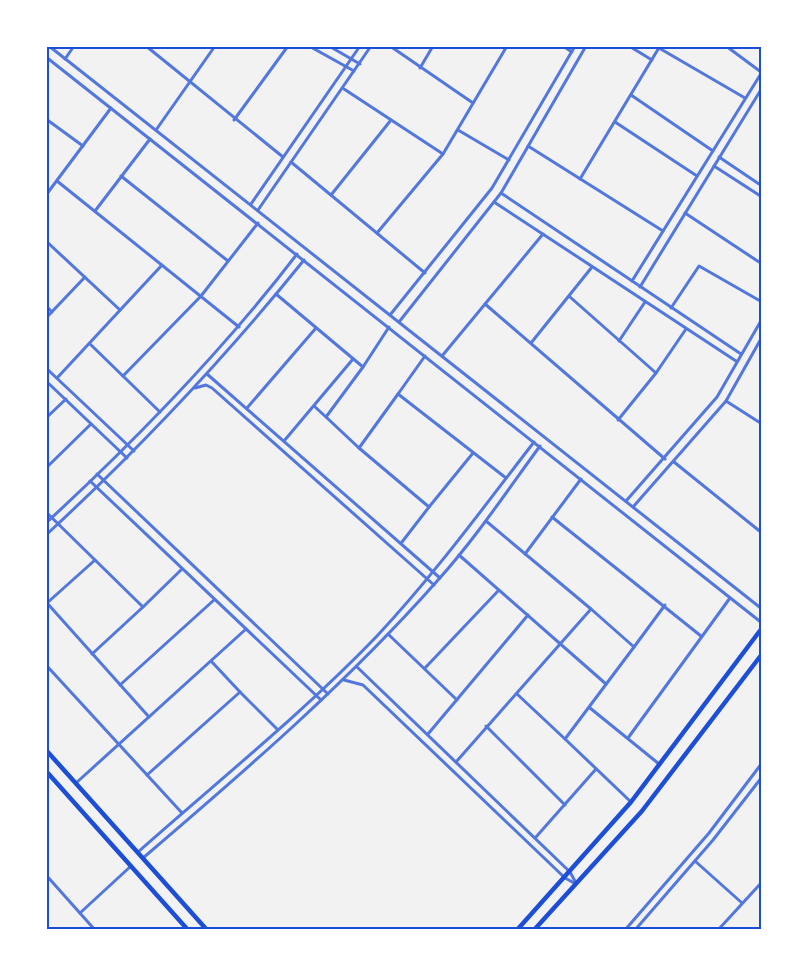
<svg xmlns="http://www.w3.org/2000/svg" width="808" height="976" font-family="'Asap Condensed',sans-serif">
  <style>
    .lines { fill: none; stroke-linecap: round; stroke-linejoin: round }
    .minor { stroke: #5277de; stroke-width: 3 }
    .primary { stroke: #1d4ed8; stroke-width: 4.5 }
    .trunk { stroke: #1d4ed8; stroke-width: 4.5 }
    .neatline { fill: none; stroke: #1d4ed8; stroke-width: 2 }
  </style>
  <rect width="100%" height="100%" fill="#f2f2f2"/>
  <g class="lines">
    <g class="minor">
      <path d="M49,46l713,563"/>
      <path d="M146,46l137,111"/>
      <path d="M309,46l45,25"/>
      <path d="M329,46l31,18"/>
      <path d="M390,46l83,57"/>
      <path d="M563,46l9,6"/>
      <path d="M629,46l23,14"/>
      <path d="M726,46l35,26"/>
      <path d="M659,48l86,50"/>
      <path d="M46,57l716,566"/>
      <path d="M65,59l9,-13"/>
      <path d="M420,68l13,-22"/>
      <path d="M344,89l99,65"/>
      <path d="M631,95l82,56"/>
      <path d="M46,119l37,27"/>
      <path d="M234,120l54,-74"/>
      <path d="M615,122l82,54"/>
      <path d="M156,130l59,-84"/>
      <path d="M458,130l51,30"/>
      <path d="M528,146l135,85"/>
      <path d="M719,157l43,29"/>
      <path d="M291,162l134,111"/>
      <path d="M714,166l48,31"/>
      <path d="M121,176l107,85"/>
      <path d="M580,179l80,-133"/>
      <path d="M57,181l182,146"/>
      <path d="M501,193l240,161"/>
      <path d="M46,195l65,-87"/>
      <path d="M331,195l60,-75"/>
      <path d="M494,202l242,159"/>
      <path d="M251,204l109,-158"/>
      <path d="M258,210l113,-164"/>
      <path d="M95,211l55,-72"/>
      <path d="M685,213l74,49 3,-3"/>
      <path d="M377,233l66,-79 64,-108"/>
      <path d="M46,241l74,69"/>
      <path d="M632,281l130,-209"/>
      <path d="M640,287l122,-199"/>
      <path d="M276,294l87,73 -37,50 33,31"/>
      <path d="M570,297l86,76"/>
      <path d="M485,304l180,155"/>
      <path d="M46,306l6,6"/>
      <path d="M671,308l28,-42 63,36"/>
      <path d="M390,315l102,-127 83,-142"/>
      <path d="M46,318l39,-41"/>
      <path d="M399,322l102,-129 85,-147"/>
      <path d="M619,341l26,-39"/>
      <path d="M531,343l61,-76"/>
      <path d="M90,344l70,68"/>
      <path d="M425,356l-27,38 108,84"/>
      <path d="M442,356l101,-122"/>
      <path d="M363,367l26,-40"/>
      <path d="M46,368l88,83"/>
      <path d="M207,374l233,204"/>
      <path d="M123,376l78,-80 57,-73"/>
      <path d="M57,378l105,-113"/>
      <path d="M46,381l81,77"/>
      <path d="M195,388l11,-3 6,3 222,197"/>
      <path d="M398,394l-39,54 70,59 -27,35"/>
      <path d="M726,401l36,23"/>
      <path d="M314,406l12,11"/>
      <path d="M247,408l69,-80"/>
      <path d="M46,418l20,-19"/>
      <path d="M618,420l38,-47 30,-44"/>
      <path d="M284,441l69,-82"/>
      <path d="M674,462l88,71"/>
      <path d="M46,468l45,-44"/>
      <path d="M97,474l231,220"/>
      <path d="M90,481l231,219"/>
      <path d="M626,501l91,-104 45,-78"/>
      <path d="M429,507l44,-54"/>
      <path d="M633,507l93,-106 36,-64"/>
      <path d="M46,512l49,48"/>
      <path d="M552,517l149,119"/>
      <path d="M46,523c91,-84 176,-171 251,-269"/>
      <path d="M46,535c93,-86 179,-177 258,-275"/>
      <path d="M525,554l56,-75"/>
      <path d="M459,555l147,129"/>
      <path d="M591,609l43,38 -69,92 66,63"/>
      <path d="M389,635l68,65"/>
      <path d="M634,647l31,-42"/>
      <path d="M92,654l51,-47"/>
      <path d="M46,665l136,148"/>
      <path d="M357,667l213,205 6,11"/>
      <path d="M425,668l73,-77"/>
      <path d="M344,680l19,5 202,193 11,6"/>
      <path d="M120,685l94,-85"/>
      <path d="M240,692l37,37"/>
      <path d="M517,694l48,45"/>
      <path d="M590,708l69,56"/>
      <path d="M149,717l-102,-114 48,-43 48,47 39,-38"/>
      <path d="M486,726l79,79"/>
      <path d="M428,734l100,-119"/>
      <path d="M628,738l102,-140"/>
      <path d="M456,762l135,-153 -105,-88"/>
      <path d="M147,775l93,-83 -29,-31"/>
      <path d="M76,783l170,-154"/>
      <path d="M536,837l60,-68"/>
      <path d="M138,852c80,-71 165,-139 239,-216 57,-61 106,-128 157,-194"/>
      <path d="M143,858c103,-88 205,-176 295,-278 37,-41 69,-89 102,-134"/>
      <path d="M695,861l47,42"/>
      <path d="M46,875l49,55"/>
      <path d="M80,913l51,-47"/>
      <path d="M625,930l84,-97 53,-70"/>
      <path d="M635,930l78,-90 49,-63"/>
      <path d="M718,930l44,-48"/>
    </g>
    <g class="primary">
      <path d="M517,930l114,-128 131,-174"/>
      <path d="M534,930l108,-119 120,-157"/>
    </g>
    <g class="trunk">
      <path d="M46,750l161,180"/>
      <path d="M46,771l142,159"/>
    </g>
  </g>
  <rect width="808" height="976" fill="none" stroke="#ffffff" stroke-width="96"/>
  <rect x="48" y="48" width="712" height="880" class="neatline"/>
</svg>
